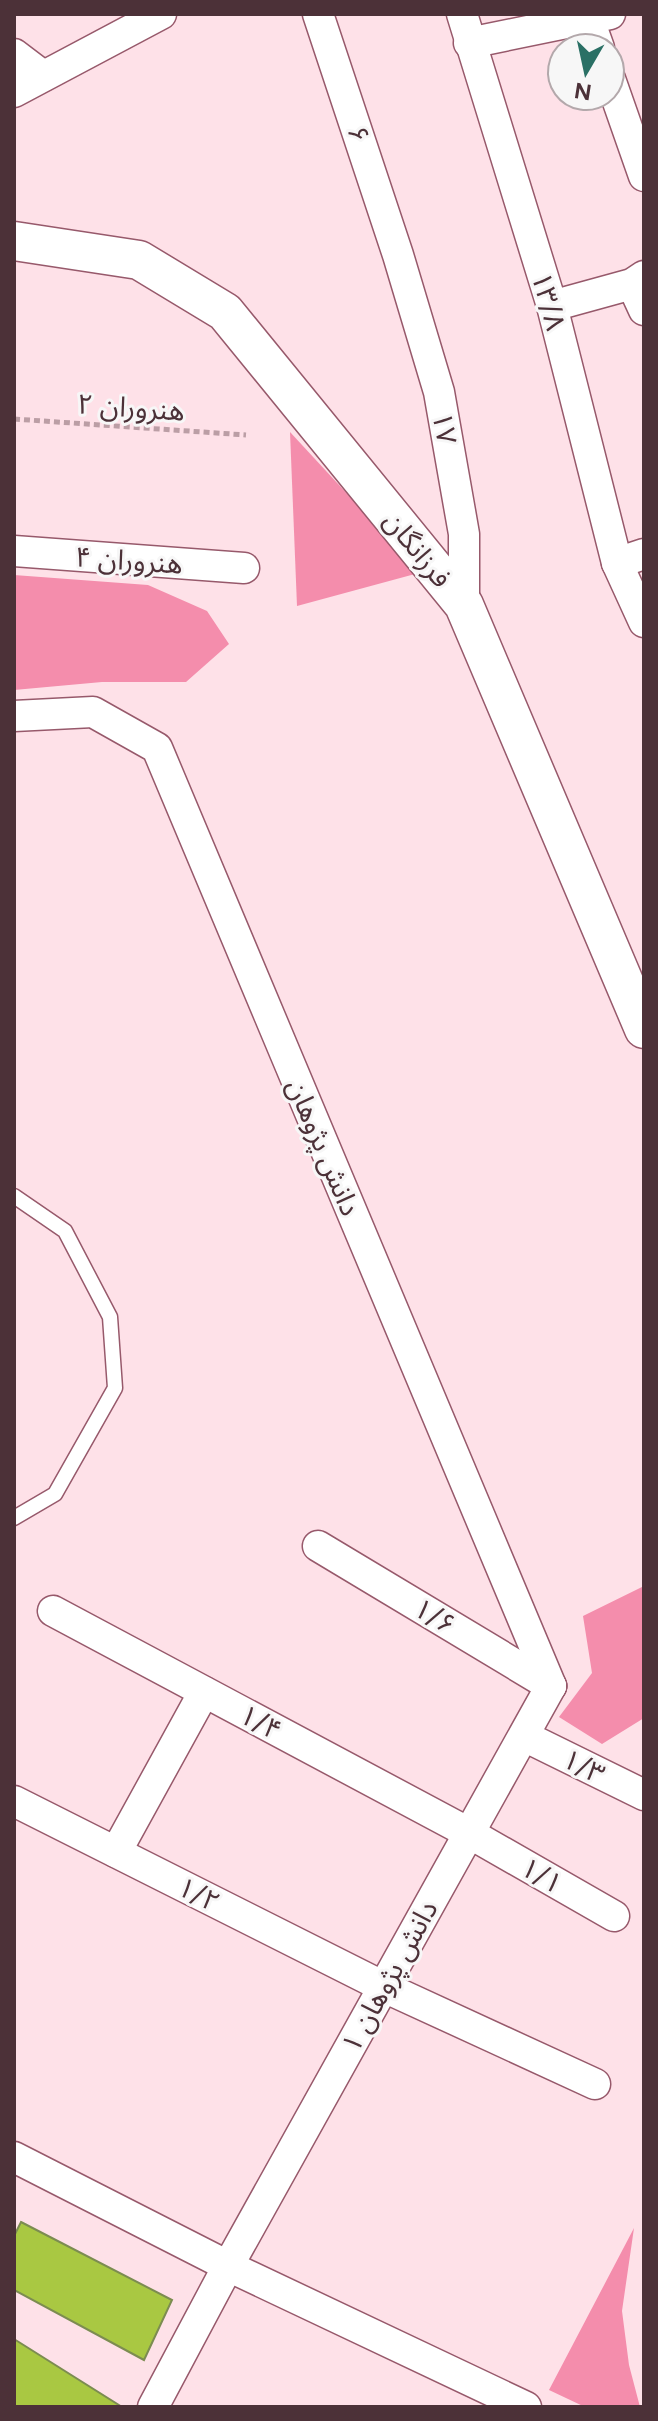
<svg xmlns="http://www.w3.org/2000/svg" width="658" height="2421" font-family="Figtree,'Noto Sans Arabic',sans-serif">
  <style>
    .forest { fill: #f48dac }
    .building { fill: #a9c842; stroke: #7c8c51; stroke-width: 2 }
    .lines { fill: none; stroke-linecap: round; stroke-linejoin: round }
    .service-casing { stroke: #97596b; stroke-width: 17 }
    .minor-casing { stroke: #97596b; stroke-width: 33 }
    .tertiary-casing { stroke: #97596b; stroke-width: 41 }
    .path { stroke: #bb9ea5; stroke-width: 5; stroke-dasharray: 6 4; stroke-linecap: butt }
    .service { stroke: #fff; stroke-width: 14 }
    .minor { stroke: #fff; stroke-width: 30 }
    .tertiary { stroke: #fff; stroke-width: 38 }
    .labels { text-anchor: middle; stroke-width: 6; stroke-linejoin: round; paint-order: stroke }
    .street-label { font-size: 28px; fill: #4c3138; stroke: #f7f7f7 }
  </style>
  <rect width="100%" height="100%" fill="#fee1e8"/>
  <g class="forest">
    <path d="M290,432l62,67 63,75 -118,32z"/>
    <path d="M14,575l134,10 59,26 22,33 -43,38h-84l-88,8z"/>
    <path d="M644,1586v132l-42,26 -43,-27 33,-44 -9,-57z"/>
    <path d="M634,2228l-12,83 7,54 11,42h-55l-36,-17z"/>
  </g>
  <g class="building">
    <path d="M21,2222l151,78 -28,60 -130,-70v-54z"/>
    <path d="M14,2339l108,68h-108z"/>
  </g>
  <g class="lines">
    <g class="service-casing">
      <path id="service" d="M14,1196l51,35 45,86 5,71 -60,106 -41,24"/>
    </g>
    <g class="minor-casing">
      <g id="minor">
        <path d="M318,14l80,241 41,137 25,142v71"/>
        <path d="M462,14l90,292 65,257 27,59"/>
        <path d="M587,14l12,34"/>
        <path d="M469,43l141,-29"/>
        <path d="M14,54l29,22"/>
        <path d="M610,79l34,97"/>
        <path d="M14,92l147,-78"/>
        <path d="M632,284l12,26"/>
        <path d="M552,306l80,-22 12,-8"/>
        <path d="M14,551l230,17"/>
        <path d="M617,563l27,-9"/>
        <path d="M14,716l79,-4 64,36 394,938"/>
        <path d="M318,1546l233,140"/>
        <path d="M53,1611l416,222 145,83"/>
        <path d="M524,1736l120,59"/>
        <path d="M14,1801l370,186 211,97"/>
        <path d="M116,1852l88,-160"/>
        <path d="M14,2157l214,109 298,141"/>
        <path d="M153,2407l75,-141 323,-580"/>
      </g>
    </g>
    <g class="tertiary-casing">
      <path id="tertiary" d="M14,241l125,19 86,52 239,293 180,424"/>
    </g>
    <path class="path" d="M14,419l232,16"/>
    <use href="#service" class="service"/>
    <use href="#minor" class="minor"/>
    <use href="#tertiary" class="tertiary"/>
  </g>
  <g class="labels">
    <g class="street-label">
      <text transform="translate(359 134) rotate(72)" y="10">۶</text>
      <text transform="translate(549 301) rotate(74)" y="10">۱۳/۸</text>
      <text transform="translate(131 407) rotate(4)" y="10">هنروران ۲</text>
      <text transform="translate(445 428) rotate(80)" y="10">۱۷</text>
      <text transform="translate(418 549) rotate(51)" y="10">فرزانگان</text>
      <text transform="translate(129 560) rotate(4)" y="10">هنروران ۴</text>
      <text transform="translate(324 1147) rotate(67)" y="10">دانش پژوهان</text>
      <text transform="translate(435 1616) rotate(31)" y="10">۱/۶</text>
      <text transform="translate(261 1722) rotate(28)" y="10">۱/۴</text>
      <text transform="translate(584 1766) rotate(27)" y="10">۱/۳</text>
      <text transform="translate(542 1875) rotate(30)" y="10">۱/۱</text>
      <text transform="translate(199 1894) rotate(27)" y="10">۱/۲</text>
      <text transform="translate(389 1976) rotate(-61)" y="10">دانش پژوهان ۱</text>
    </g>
  </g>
  <rect width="658" height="2421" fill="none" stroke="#4c3138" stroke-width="32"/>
  <g transform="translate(586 72) rotate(189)"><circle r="38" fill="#f7f7f7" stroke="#b3a8ab" stroke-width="2"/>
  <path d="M0-6L14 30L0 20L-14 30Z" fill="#2a7065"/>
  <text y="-12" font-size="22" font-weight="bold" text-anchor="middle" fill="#4c3138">N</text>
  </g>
</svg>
